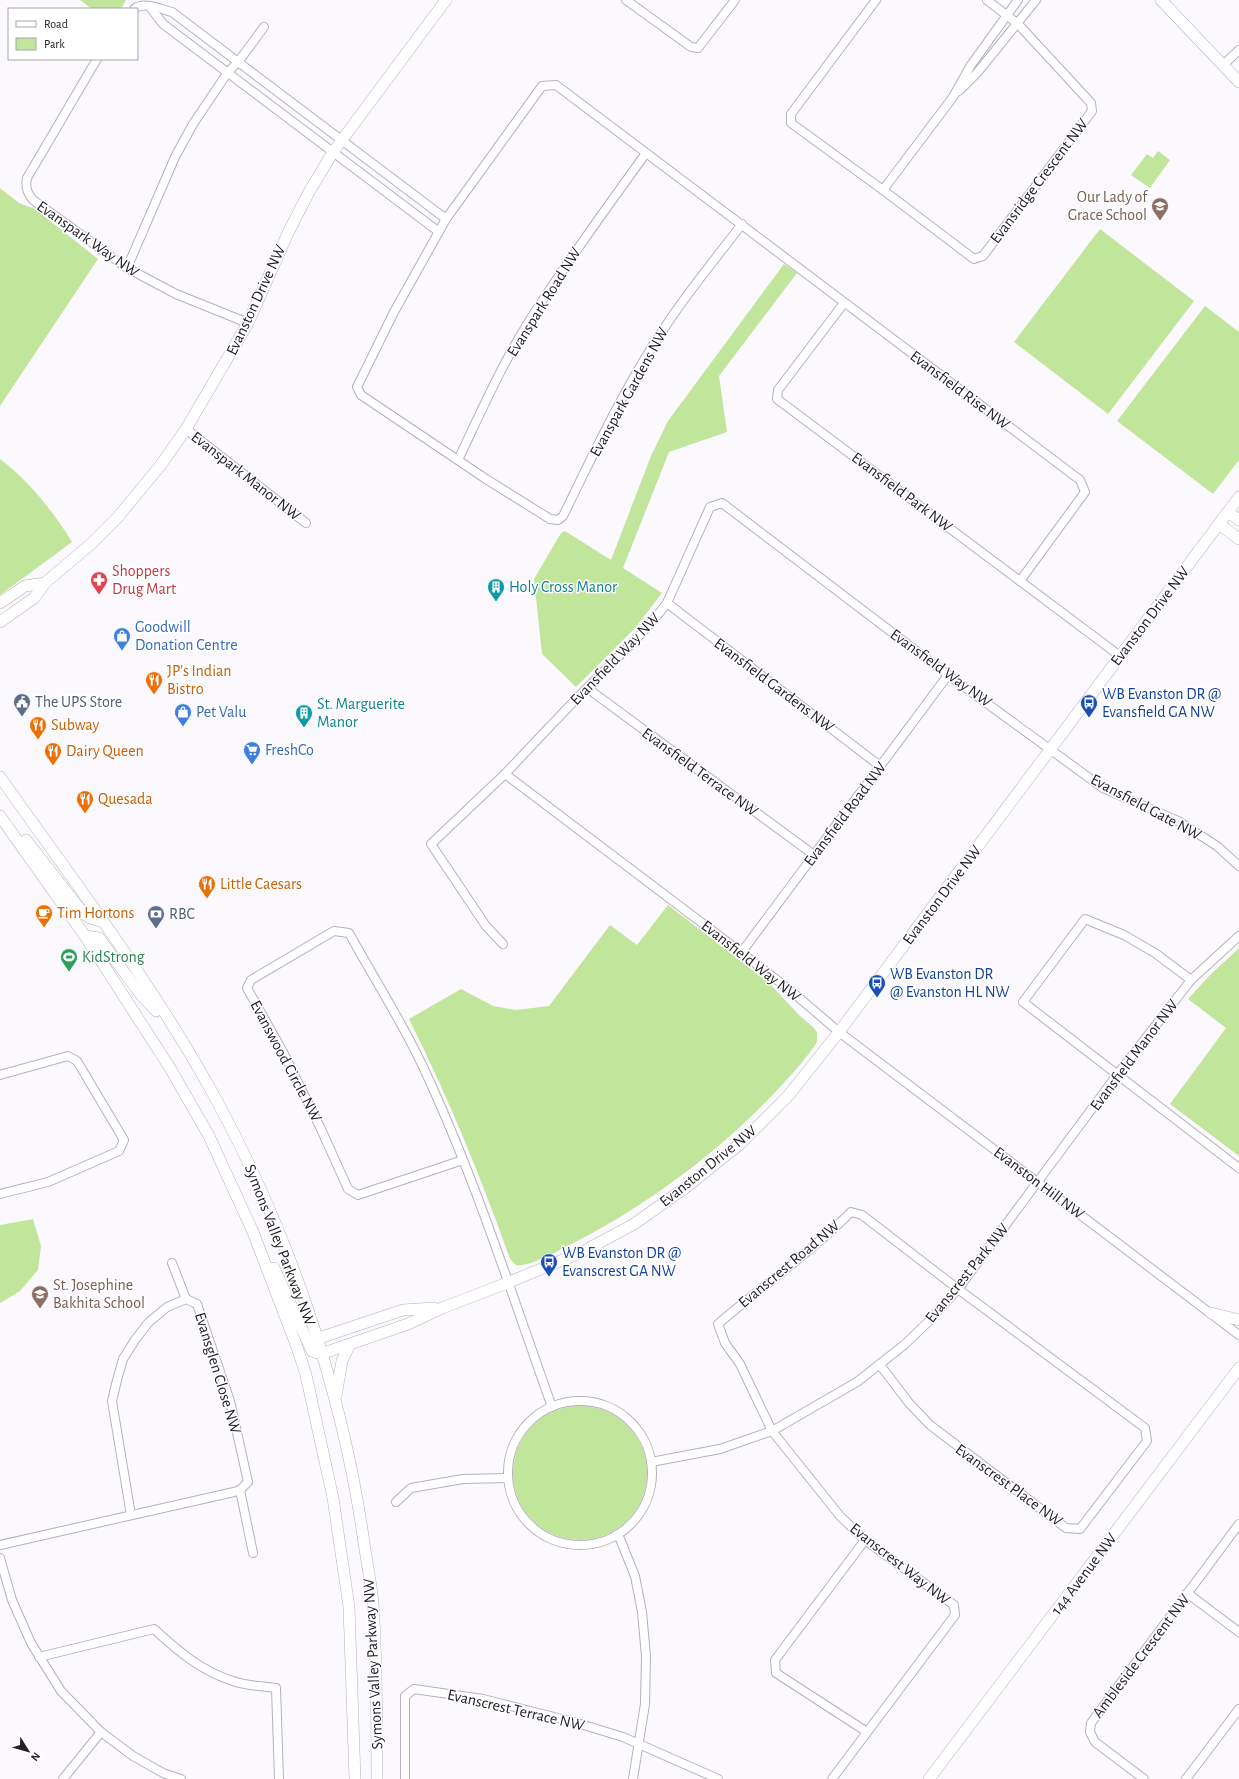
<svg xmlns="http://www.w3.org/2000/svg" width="1239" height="1779" viewBox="0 0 1239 1779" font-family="'Alegreya Sans',sans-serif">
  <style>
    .green { fill: #c2e59c }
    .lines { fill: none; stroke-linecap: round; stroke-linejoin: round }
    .street-casing { stroke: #b7b0bc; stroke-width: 10 }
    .secondary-casing { stroke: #b7b0bc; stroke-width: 12 }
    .street { stroke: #fff; stroke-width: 8 }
    .secondary { stroke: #fff; stroke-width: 11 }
    .labels { text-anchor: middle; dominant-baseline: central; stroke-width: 3; stroke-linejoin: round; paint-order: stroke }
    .street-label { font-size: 16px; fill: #242126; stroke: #fff }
    .education-label { font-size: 16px; fill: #785e54; stroke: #fff; text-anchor: end }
    .health-label { font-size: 16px; fill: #be3a42; stroke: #fff; text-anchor: start }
    .culture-label { font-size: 16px; fill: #0d838f; stroke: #fff; text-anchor: start }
    .shop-label { font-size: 16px; fill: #366cbe; stroke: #fff; text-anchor: start }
    .food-label { font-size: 16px; fill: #c56008; stroke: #fff; text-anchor: start }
    .transit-label { font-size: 16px; fill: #164399; stroke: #fff; text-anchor: start }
    .service-label { font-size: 16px; fill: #4e5e75; stroke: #fff; text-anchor: start }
    .leisure-label { font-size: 16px; fill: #27864d; stroke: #fff; text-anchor: start }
  </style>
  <rect width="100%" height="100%" fill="#fcf9fe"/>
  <g class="green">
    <path d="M 80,0 L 126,0 L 121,9 L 92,9 Z"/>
    <path d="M 1158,151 L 1170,160 L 1150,188 L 1131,175 L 1147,154 L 1153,158 Z"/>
    <path d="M 0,188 L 19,203 L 35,209 L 98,259 L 0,406 Z"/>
    <path d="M 1100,229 L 1194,301 L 1108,414 L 1014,342 Z"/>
    <path d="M 784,264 L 797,273 L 719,376 L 727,432 L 669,452 L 623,568 L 662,593 L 635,628 L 576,687 L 542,654 L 534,579 L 561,533 L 565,531 L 611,560 L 651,456 L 668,421 Z"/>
    <path d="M 1205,306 L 1239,332 L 1239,460 L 1213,494 L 1117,421 Z"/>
    <path d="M 0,459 C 29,481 53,511 72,542 L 0,595 Z"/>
    <path d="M 668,905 L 770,984 L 800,1016 L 813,1027 L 817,1032 L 817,1042 C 807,1058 793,1073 780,1087 C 719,1153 645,1207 564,1248 C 553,1253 529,1267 516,1265 L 510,1259 C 481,1177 448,1097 409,1019 L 461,989 L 493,1006 L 516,1010 L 549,1006 L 610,925 L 637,945 Z"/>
    <path d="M 1239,948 L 1239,1156 L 1170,1104 L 1226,1028 L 1188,999 L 1210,975 Z"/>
    <path d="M 33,1219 L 41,1246 L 38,1270 L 20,1291 L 0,1303 L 0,1225 Z"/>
    <circle cx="580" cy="1473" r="67"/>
  </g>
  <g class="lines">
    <g class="street-casing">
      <g id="street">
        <path d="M 626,0 L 691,47 L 698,48 L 735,0"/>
        <path d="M 876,0 L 791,114 L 791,123 L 883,190 L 953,97 L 971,65 L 1018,0"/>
        <path d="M 150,7 L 163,24 L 439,232"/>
        <path d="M 134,9 C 144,1 160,9 172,12 L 446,219"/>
        <path d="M 97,59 L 27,178 C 25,187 27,193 33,200 L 127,268 L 176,294 L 248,323"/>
        <path d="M 1223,65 L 1239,50"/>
        <path d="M 959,91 L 977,73 L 1036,0"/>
        <path d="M 883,190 L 974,259 L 983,256 L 1092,111 L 1091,103 L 1018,24 L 987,0"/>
        <path d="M 742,224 C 717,257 690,289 667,324 C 626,384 595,451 563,516 L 558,520 L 550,519 L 486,479 L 361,395 L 357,387 L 394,312 L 446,219 L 542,86 L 556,85 L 1080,480 L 1085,492 L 1020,581"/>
        <path d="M 127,268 L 175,157 L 193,124 L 228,72 L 238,62 L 264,27"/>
        <path d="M 844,303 L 778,390 L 777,399 L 1120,656"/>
        <path d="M 186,429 L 306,523"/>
        <path d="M 458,460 C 480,414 501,366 528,323 C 565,264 606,209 646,153"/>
        <path d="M 667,603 L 880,766"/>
        <path d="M 587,688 L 814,855"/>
        <path d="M 1239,866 L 1217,846 L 1178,821 L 1103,788 L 948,675 L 722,503 L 710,507 L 667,603 C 646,631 621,654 596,679 C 565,710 535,742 505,774 L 751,960 L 790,990 L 839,1032 L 1239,1335"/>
        <path d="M 503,944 L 486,926 L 431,844 L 505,774"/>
        <path d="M 741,953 L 948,675"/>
        <path d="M 1191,980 L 1155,953 L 1124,935 L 1085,919 L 1023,1002 L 1239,1168"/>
        <path d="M 0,1075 L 68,1056 L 77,1061 L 124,1140 L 119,1151 L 48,1182 L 0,1194"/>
        <path d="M 463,1160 L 358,1195 L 348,1189 L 320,1127 L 283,1052 L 247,988 L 251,980 L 334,931 L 349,933 C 376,982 407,1030 430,1082 C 478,1187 513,1298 552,1407"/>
        <path d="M 172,1263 L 186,1299"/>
        <circle cx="580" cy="1473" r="72"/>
        <path d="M 651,1462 L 720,1449 L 772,1431 L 857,1382 L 904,1345 L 927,1323 L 958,1289 L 1117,1075 L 1191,980 L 1239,936"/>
        <path d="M 240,1490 L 253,1553"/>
        <path d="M 396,1502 L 411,1488 L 463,1479 L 508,1478"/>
        <path d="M 618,1534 L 635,1576 L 642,1612 L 646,1656 L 645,1704 L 633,1779"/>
        <path d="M 865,1540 L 775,1660 L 776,1673 L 867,1732"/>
        <path d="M 0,1545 L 234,1492 L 240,1490 L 248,1482 L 230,1401 L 197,1304 L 186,1299 L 167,1307 L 148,1323 L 135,1340 L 123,1359 L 117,1380 L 112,1401 L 131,1515"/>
        <path d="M 0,1558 L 12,1600 L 31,1643 L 61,1691 L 101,1732 L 133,1756 L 163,1773 L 181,1779"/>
        <path d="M 1187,1593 L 1239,1632"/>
        <path d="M 39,1657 L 154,1629 C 178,1651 201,1671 233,1681 C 246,1686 262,1686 276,1688 L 279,1779"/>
        <path d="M 63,1779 L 101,1732"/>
        <path d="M 405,1779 L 405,1696 L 414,1689 L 483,1699 L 574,1722 L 623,1737 L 718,1779"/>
        <path d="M 832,1779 L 955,1615 L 954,1605 L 865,1540 L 840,1516 L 772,1431 L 740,1364 L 725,1343 L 718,1324 C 762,1286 810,1253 851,1212 L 862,1215 L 958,1289 L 1145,1428 L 1147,1441 L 1080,1529 L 1066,1528 L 930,1425 L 909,1403 L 880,1365"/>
        <path d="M 1144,1779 L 1095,1742 L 1090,1732 L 1091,1723 L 1239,1524"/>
        <path d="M 1186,1779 L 1239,1709"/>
      </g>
    </g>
    <g class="secondary-casing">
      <g id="secondary">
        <path d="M 1161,0 L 1239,82"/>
        <path d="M 1228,512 L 1239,520"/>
        <path d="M 1219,524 L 1239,539"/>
        <path d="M 0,603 L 25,586 L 45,583"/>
        <path d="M 0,622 L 34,598 L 45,583 L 92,543 L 117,518 L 160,466 L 186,429 L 248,323 L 288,233 L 309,192 L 333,152 L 446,0"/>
        <path d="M 0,777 C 75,883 155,987 217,1101 C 290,1236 343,1392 364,1543 C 367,1563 371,1583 373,1603 C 377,1662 377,1720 377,1779"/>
        <path d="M 0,816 L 85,936 L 170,1068 L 209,1136 L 253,1232 L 297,1347 L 306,1375 L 333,1498 L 349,1607 L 355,1779"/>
        <path d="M 26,840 L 83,913 L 90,918 L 104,922"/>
        <path d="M 85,936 L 99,938 L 141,995 L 156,1011"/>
        <path d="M 274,1268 L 312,1351 L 321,1354"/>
        <path d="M 1211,1313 L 1239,1320"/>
        <path d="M 310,1341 L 403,1310 L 434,1308"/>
        <path d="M 321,1354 L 408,1324 L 442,1308 L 507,1283 L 582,1252 L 634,1224 L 685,1188 L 740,1144 L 788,1096 L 839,1032 L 1239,497"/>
        <path d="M 336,1396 L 342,1361 L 350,1344"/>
        <path d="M 929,1779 L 1239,1368"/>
      </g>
    </g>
    <use href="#street" class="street"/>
    <use href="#secondary" class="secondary"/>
  </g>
  <defs>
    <g id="school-pin" transform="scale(0.9)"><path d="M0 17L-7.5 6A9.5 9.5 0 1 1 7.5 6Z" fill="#8d6e63" stroke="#fff"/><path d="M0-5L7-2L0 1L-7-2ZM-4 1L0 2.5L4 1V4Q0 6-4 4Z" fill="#fff"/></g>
    <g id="pharmacy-pin" transform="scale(0.9)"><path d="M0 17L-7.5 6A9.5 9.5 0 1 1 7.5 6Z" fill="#e0444e" stroke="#fff"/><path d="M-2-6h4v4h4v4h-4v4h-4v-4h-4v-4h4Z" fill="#fff"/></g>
    <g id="building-pin" transform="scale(0.9)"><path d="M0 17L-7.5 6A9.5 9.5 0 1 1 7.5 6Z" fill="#0f9aa8" stroke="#fff"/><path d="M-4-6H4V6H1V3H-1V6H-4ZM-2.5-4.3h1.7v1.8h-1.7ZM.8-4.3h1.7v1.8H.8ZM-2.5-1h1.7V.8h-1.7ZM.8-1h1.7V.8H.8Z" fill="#fff"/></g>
    <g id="shop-pin" transform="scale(0.9)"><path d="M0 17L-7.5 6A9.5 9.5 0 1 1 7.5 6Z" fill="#3f7fe0" stroke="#fff"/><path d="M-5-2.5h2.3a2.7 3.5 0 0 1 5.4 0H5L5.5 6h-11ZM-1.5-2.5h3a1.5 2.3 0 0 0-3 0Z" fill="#fff"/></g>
    <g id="restaurant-pin" transform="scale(0.9)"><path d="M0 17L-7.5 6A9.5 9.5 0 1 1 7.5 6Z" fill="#e8710a" stroke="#fff"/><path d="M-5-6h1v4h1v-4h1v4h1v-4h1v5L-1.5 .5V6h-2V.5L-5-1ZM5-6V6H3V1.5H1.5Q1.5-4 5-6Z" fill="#fff"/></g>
    <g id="civic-pin" transform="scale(0.9)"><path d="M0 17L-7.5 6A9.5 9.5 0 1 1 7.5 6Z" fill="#5c6f8a" stroke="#fff"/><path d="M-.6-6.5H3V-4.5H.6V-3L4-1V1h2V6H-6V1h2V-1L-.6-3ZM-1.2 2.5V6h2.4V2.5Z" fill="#fff"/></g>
    <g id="bus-pin" transform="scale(0.9)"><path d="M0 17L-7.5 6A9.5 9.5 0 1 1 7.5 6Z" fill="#1a4fb4" stroke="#fff"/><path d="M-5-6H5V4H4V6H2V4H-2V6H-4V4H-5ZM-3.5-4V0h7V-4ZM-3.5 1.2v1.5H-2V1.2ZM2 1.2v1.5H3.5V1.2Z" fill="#fff"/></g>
    <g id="supermarket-pin" transform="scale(0.9)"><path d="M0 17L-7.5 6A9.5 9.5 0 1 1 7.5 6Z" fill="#3f7fe0" stroke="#fff"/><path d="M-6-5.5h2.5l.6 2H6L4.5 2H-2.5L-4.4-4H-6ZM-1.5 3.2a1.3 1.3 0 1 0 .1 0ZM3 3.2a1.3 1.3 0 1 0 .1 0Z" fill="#fff"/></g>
    <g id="cafe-pin" transform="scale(0.9)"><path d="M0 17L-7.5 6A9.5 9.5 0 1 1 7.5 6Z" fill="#e8710a" stroke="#fff"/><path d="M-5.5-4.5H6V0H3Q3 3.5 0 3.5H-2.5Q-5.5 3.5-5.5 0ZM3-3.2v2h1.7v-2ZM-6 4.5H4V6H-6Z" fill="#fff"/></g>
    <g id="bank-pin" transform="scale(0.9)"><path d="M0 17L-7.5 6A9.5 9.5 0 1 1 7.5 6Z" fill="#5c6f8a" stroke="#fff"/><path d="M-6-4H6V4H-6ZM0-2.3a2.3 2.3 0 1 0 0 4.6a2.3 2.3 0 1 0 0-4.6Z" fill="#fff"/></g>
    <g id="stadium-pin" transform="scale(0.9)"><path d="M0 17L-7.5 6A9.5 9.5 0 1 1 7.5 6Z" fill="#2e9e5b" stroke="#fff"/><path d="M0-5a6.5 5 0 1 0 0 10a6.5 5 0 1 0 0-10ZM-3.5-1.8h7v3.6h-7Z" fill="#fff"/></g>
  </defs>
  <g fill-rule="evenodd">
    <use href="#school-pin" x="1160" y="206"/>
    <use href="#pharmacy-pin" x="99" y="580"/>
    <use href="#building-pin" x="496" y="587"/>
    <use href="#shop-pin" x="122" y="636"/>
    <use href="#restaurant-pin" x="154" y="680"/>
    <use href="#civic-pin" x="22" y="702"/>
    <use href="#bus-pin" x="1089" y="703"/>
    <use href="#shop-pin" x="183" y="712"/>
    <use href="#building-pin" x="304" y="713"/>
    <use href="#restaurant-pin" x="38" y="725"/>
    <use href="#supermarket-pin" x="252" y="750"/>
    <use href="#restaurant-pin" x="53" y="751"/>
    <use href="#restaurant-pin" x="85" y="799"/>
    <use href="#restaurant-pin" x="207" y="884"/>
    <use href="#cafe-pin" x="44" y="913"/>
    <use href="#bank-pin" x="156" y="914"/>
    <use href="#stadium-pin" x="69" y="957"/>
    <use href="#bus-pin" x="877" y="983"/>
    <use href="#bus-pin" x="549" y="1262"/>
    <use href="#school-pin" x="40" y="1294"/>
  </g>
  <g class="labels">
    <g class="street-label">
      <text transform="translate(1039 181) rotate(-53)">Evansridge Crescent NW</text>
      <text transform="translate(88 239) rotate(35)">Evanspark Way NW</text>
      <text transform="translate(256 300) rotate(-65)">Evanston Drive NW</text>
      <text transform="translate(544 302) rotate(-58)">Evanspark Road NW</text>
      <text transform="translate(960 390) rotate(37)">Evansfield Rise NW</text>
      <text transform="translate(629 392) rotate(-61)">Evanspark Gardens NW</text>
      <text transform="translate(246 476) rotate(38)">Evanspark Manor NW</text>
      <text transform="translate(902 492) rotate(37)">Evansfield Park NW</text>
      <text transform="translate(1150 616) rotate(-53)">Evanston Drive NW</text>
      <text transform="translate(615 659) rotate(-46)">Evansfield Way NW</text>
      <text transform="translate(941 668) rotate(36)">Evansfield Way NW</text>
      <text transform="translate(774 685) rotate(37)">Evansfield Gardens NW</text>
      <text transform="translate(700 772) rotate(36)">Evansfield Terrace NW</text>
      <text transform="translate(1146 807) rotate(28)">Evansfield Gate NW</text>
      <text transform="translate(845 814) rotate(-53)">Evansfield Road NW</text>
      <text transform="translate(942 895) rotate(-53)">Evanston Drive NW</text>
      <text transform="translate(751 961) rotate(38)">Evansfield Way NW</text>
      <text transform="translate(1134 1055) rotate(-53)">Evansfield Manor NW</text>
      <text transform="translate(286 1061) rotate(62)">Evanswood Circle NW</text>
      <text transform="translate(708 1166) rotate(-39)">Evanston Drive NW</text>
      <text transform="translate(1039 1183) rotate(37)">Evanston Hill NW</text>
      <text transform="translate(280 1245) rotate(69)">Symons Valley Parkway NW</text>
      <text transform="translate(789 1264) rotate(-40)">Evanscrest Road NW</text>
      <text transform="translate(967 1273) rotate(-51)">Evanscrest Park NW</text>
      <text transform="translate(218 1373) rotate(73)">Evansglen Close NW</text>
      <text transform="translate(1009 1485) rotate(36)">Evanscrest Place NW</text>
      <text transform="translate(900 1564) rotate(38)">Evanscrest Way NW</text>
      <text transform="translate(1084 1574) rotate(-53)">144 Avenue NW</text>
      <text transform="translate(1141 1656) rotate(-53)">Ambleside Crescent NW</text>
      <text transform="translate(373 1664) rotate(-93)">Symons Valley Parkway NW</text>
      <text transform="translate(516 1710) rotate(13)">Evanscrest Terrace NW</text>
    </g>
    <g class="education-label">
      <text x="1147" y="197">Our Lady of<tspan x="1147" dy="18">Grace School</tspan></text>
      <text x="53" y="1285" text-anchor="start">St. Josephine<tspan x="53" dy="18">Bakhita School</tspan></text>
    </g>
    <g class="health-label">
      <text x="112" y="571">Shoppers<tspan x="112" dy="18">Drug Mart</tspan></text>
    </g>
    <g class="culture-label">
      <text x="509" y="587">Holy Cross Manor</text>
      <text x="317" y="704">St. Marguerite<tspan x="317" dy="18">Manor</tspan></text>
    </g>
    <g class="shop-label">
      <text x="135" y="627">Goodwill<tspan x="135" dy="18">Donation Centre</tspan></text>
      <text x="196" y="712">Pet Valu</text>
      <text x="265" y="750">FreshCo</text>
    </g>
    <g class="food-label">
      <text x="167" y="671">JP's Indian<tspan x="167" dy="18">Bistro</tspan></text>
      <text x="51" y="725">Subway</text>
      <text x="66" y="751">Dairy Queen</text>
      <text x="98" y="799">Quesada</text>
      <text x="220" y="884">Little Caesars</text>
      <text x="57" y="913">Tim Hortons</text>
    </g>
    <g class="transit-label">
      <text x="1102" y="694">WB Evanston DR @<tspan x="1102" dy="18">Evansfield GA NW</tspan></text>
      <text x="890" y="974">WB Evanston DR<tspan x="890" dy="18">@ Evanston HL NW</tspan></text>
      <text x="562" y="1253">WB Evanston DR @<tspan x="562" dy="18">Evanscrest GA NW</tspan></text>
    </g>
    <g class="service-label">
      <text x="35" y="702">The UPS Store</text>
      <text x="169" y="914">RBC</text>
    </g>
    <g class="leisure-label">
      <text x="82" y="957">KidStrong</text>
    </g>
  </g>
  <rect x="8" y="8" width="130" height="52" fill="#ffffff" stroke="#a7a6a8"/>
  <rect x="16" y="21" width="20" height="6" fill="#ffffff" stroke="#a7a6a8"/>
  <text x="44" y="28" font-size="12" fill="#242126">Road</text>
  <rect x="16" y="38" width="20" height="12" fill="#c2e59c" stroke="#a7a6a8"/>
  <text x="44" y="48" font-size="12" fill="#242126">Park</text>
  <g transform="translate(28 1751) rotate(127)" stroke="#ffffff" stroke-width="3" paint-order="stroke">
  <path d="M0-3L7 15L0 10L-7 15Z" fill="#242126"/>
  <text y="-6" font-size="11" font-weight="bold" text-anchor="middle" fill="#242126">N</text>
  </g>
</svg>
